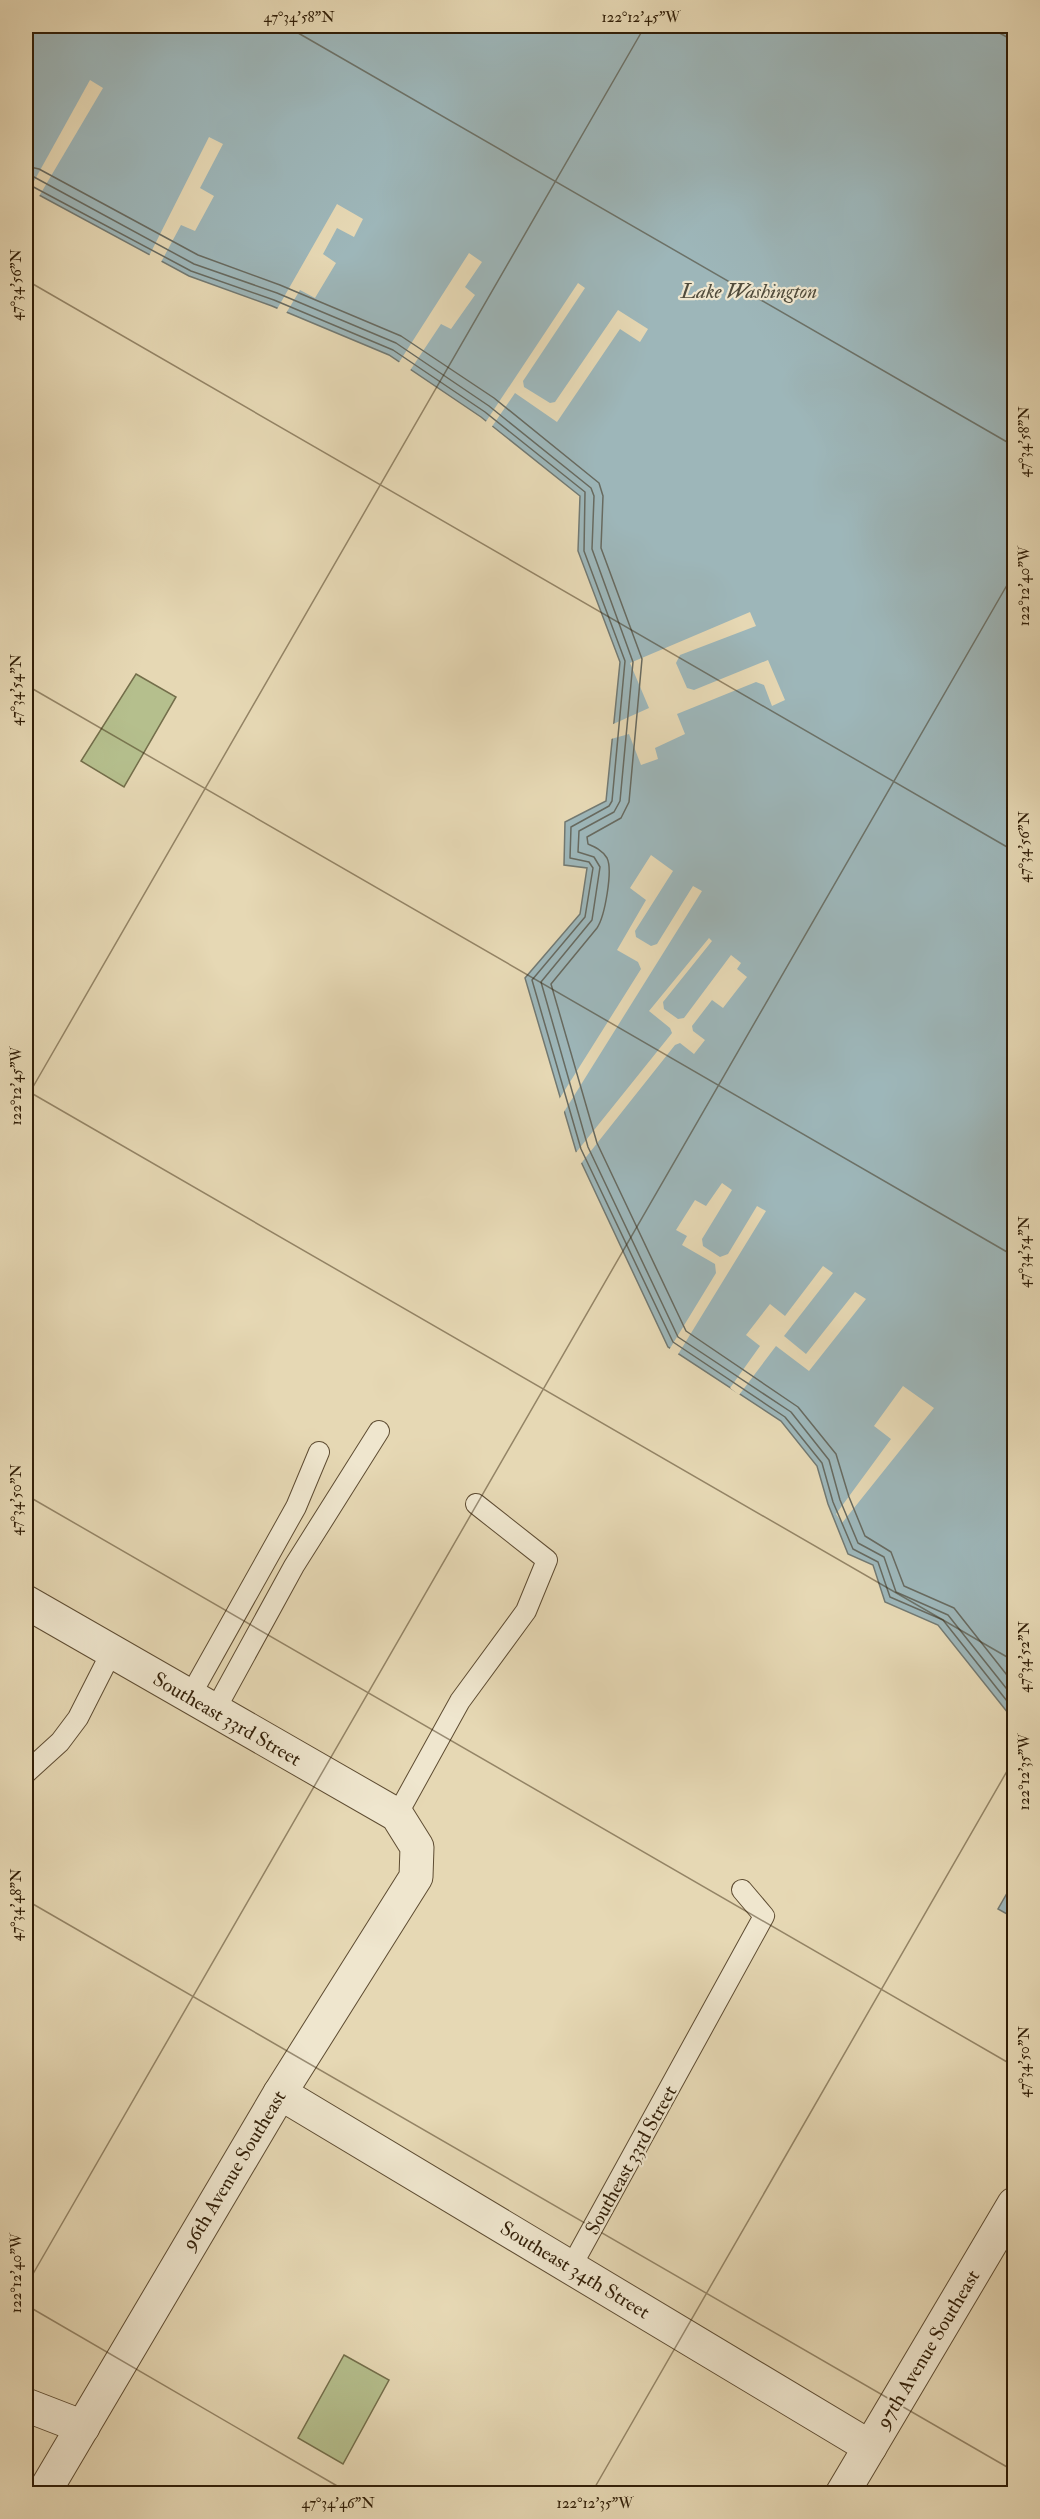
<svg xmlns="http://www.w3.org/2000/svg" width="1040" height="2519" viewBox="0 0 1040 2519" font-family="'IM FELL Double Pica',serif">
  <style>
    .green { fill: #b5bf8d; stroke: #736e4a; stroke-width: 1.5 }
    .water { fill: #9db6b9; stroke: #727972; stroke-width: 1.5 }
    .pier { fill: #e6d8b4 }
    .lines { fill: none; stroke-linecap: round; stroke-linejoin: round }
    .shore { stroke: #676a60; stroke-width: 1.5 }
    .service-casing { stroke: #5e4c32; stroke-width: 22 }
    .minor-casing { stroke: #5e4c32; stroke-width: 35 }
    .service { stroke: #efe6ce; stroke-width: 20 }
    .minor { stroke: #efe6ce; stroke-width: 33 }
    .ticks { fill: none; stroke: #311e07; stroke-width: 1.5; stroke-opacity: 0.45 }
    .labels { text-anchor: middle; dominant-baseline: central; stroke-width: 4.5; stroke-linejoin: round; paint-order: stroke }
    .street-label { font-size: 20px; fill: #311e07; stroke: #efe6ce }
    .water-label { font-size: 21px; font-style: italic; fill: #514c3c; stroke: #efe6ce }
    .neatline { fill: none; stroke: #311e07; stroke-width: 2 }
    .ticks-label { font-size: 15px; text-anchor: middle; fill: #311e07 }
  </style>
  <rect width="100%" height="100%" fill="#e6d8b4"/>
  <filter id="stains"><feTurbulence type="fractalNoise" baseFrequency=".00333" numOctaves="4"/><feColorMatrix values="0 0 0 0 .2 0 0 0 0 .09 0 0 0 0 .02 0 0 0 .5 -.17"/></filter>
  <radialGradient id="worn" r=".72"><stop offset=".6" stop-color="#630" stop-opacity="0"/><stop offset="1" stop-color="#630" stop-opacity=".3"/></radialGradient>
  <g class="green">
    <path d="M 136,674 L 176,697 L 124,787 L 81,761 Z"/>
    <path d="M 344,2355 L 389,2380 L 343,2464 L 298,2438 Z"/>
  </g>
  <g class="water">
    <path d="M 26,26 L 1014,26 L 1014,1704 L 1008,1713 L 938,1625 L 885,1602 L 873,1565 L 848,1554 L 828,1504 L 817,1466 L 781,1421 L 668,1347 L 576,1151 L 525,978 L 580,914 L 587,868 L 564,865 L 565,822 L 606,801 L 620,662 L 578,551 L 580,496 L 481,417 L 389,355 L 272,306 L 189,276 L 26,188 Z"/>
    <path d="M 1014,1881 L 1014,1918 L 998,1909 Z"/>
  </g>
  <g class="pier">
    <path d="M 90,80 L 103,88 L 38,198 L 28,192 Z"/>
    <path d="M 209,137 L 223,144 L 200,188 L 214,196 L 195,231 L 181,225 L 160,264 L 148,258 Z"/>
    <path d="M 337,204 L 363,219 L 354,237 L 337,228 L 323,254 L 336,263 L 315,298 L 300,290 L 285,315 L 276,311 Z"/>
    <path d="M 469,253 L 482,262 L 465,287 L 475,295 L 451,329 L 441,324 L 409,372 L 398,364 Z"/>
    <path d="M 578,283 L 585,288 L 523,381 L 524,387 L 550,403 L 555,402 L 618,310 L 648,329 L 640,342 L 620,329 L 557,422 L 515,393 L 491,428 L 485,423 Z"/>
    <path d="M 750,612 L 756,626 L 680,655 L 676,663 L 687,688 L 694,690 L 768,660 L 785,700 L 772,706 L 764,685 L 756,682 L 677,714 L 685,734 L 655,748 L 658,759 L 641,765 L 629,734 L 611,739 L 611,725 L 649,708 L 630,663 Z"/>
    <path d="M 651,855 L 673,871 L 635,931 L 636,937 L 651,946 L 657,944 L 693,886 L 702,891 L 562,1115 L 558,1101 L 641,969 L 638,962 L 617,950 L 646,900 L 630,888 Z"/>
    <path d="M 709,938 L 712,941 L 663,1002 L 664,1009 L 678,1019 L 684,1018 L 731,955 L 741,963 L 737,969 L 747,977 L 723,1008 L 712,1000 L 692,1026 L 693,1031 L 705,1040 L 694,1054 L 680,1043 L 675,1045 L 579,1166 L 574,1155 L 672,1033 L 670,1028 L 649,1011 Z"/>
    <path d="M 722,1183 L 732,1190 L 702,1239 L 703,1246 L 720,1257 L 728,1254 L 757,1206 L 766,1211 L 677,1356 L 669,1350 L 716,1273 L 715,1264 L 682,1245 L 687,1236 L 676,1230 L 695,1200 L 706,1206 Z"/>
    <path d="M 823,1266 L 833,1273 L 784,1336 L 806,1354 L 855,1292 L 866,1299 L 809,1371 L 776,1346 L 739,1395 L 730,1388 L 760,1346 L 746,1335 L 770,1304 L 785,1316 Z"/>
    <path d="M 903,1386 L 934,1408 L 842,1523 L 836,1514 L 891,1439 L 874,1426 Z"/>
  </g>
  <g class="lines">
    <g class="shore">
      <path d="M 26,166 L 39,169 L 198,255 L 280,285 L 401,336 L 494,398 L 599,483 L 603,496 L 601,548 L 642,659 L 629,802 L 621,818 L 587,837 L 588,844 C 595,847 602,850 607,858 C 613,870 605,916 597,928 L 551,984 L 597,1143 L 686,1331 L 798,1407 L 836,1454 L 849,1497 L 865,1536 L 891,1552 L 904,1586 L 954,1608 L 1014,1684"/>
      <path d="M 26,175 L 34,177 L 194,264 L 277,293 L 396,343 L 489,406 L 591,488 L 594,496 L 592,549 L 633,662 L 620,801 L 614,812 L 579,831 L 578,852 L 594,857 L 600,867 L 592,920 L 541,982 L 588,1147 L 678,1337 L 791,1412 L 829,1460 L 840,1500 L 858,1543 L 884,1557 L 896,1592 L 948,1615 L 1010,1693 L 1014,1694"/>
      <path d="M 26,183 L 191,271 L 274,300 L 393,350 L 485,412 L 585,492 L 584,551 L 625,661 L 612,801 L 609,806 L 571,827 L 570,858 L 589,862 L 593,868 L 585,917 L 532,980 L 581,1149 L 673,1342 L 785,1417 L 822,1463 L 833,1502 L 853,1549 L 878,1562 L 890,1597 L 943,1620 L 1007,1701 L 1014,1701"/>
    </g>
    <g class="service-casing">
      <g id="service">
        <path d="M 189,1698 L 296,1507 L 319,1452"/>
        <path d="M 214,1712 L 294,1566 L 379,1431"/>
        <path d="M 26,1773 L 60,1742 L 78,1718 L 111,1653"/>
        <path d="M 397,1815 L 460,1701 L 526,1611 L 547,1560 L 476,1504"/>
        <path d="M 571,2267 L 764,1916 L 742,1890"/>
      </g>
    </g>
    <g class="minor-casing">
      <g id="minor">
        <path d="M 26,1602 L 397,1815 L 417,1847 L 416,1877 L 280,2093 L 43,2494"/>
        <path d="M 280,2093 L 870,2447"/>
        <path d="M 26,2405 L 83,2427"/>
        <path d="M 842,2494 L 1014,2204"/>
      </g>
    </g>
    <use href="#service" class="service"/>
    <use href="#minor" class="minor"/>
  </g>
  <path class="ticks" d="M 286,26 L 1014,446M 987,26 L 1014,41M 26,280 L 1014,851M 26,685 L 1014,1256M 26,1090 L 1014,1661M 26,1099 L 645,26M 26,1495 L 1014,2066M 26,1900 L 1014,2471M 26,2286 L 1014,573M 26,2305 L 351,2494M 591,2494 L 1014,1759"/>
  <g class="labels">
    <g class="street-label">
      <text transform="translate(227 1719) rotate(30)">Southeast 33rd Street</text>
      <text transform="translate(631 2160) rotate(-61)">Southeast 33rd Street</text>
      <text transform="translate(234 2170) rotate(-59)">96th Avenue Southeast</text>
      <text transform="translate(575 2270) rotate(31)">Southeast 34th Street</text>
      <text transform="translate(928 2349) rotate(-59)">97th Avenue Southeast</text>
    </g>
    <g class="water-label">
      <text x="749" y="291">Lake Washington</text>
    </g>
  </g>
  <rect width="1040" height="2519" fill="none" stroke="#e6d8b4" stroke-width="66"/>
  <rect x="33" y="33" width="974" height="2453" class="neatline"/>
  <g class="ticks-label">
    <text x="299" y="22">47°34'58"N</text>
    <text x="641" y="22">122°12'45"W</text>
    <text transform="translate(16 285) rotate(-90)" y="5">47°34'56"N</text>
    <text transform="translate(1024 442) rotate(-90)" y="5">47°34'58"N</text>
    <text transform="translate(1024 586) rotate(-90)" y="5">122°12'40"W</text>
    <text transform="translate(16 690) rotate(-90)" y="5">47°34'54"N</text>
    <text transform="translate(1024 847) rotate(-90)" y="5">47°34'56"N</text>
    <text transform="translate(16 1086) rotate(-90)" y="5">122°12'45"W</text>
    <text transform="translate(1024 1252) rotate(-90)" y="5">47°34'54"N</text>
    <text transform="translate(16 1500) rotate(-90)" y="5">47°34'50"N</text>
    <text transform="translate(1024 1657) rotate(-90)" y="5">47°34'52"N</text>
    <text transform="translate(1024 1772) rotate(-90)" y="5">122°12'35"W</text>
    <text transform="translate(16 1905) rotate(-90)" y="5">47°34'48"N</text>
    <text transform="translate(1024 2062) rotate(-90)" y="5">47°34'50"N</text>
    <text transform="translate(16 2273) rotate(-90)" y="5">122°12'40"W</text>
    <text x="338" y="2508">47°34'46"N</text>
    <text x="595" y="2508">122°12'35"W</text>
  </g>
  <rect width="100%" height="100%" filter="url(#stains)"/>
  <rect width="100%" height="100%" fill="url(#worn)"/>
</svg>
